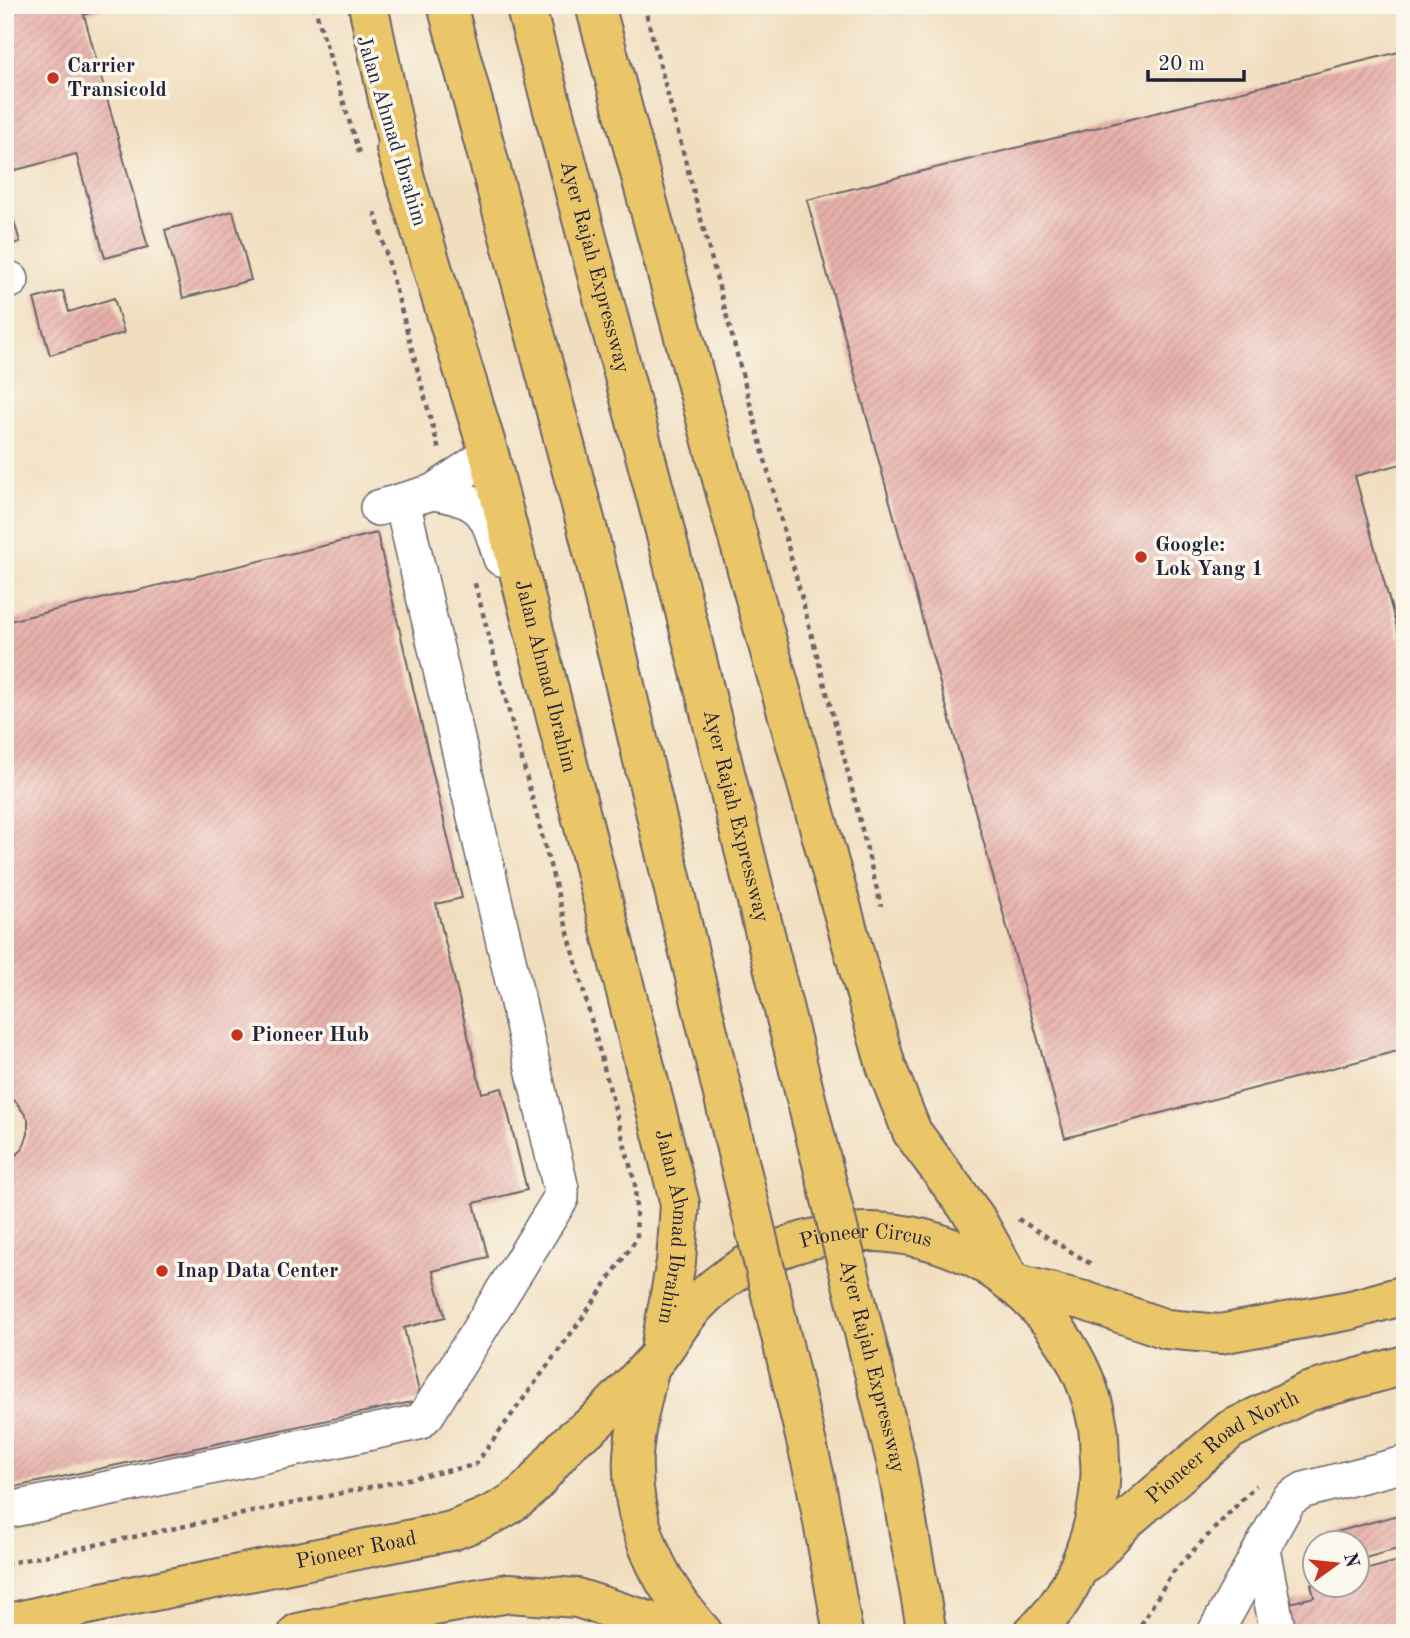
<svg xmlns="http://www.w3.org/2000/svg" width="1410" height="1638" viewBox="0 0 1410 1638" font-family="'Old Standard TT',serif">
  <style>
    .building { fill: url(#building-hatch) }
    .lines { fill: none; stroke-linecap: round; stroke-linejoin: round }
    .minor-casing { stroke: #6a6469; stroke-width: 38 }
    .major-casing { stroke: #6a6469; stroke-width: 42 }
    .highway-casing { stroke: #6a6469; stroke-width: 42 }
    .path { stroke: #6a6469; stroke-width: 4.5; stroke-dasharray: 5 5; stroke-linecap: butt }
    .minor { stroke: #fff; stroke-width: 35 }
    .major { stroke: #ebc669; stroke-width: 38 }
    .highway { stroke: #ebc669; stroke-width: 38 }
    .highway-bridge-casing { stroke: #6a6469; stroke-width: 42; stroke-linecap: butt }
    .highway-bridge { stroke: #ebc669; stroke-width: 38 }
    .poi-dot { fill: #c8321e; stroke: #fbf7ec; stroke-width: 2.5 }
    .labels { text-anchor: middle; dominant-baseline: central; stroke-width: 7; stroke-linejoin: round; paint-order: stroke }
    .poi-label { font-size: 21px; font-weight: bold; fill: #22223b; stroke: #fbf7ec; text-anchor: start }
    .street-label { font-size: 21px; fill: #22223b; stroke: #fbf7ec }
  </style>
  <defs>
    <pattern id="building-hatch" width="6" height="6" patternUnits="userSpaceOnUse" patternTransform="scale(1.75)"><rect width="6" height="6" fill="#e7b0aa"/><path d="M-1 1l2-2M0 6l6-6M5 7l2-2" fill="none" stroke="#c69793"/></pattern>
  </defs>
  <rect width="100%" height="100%" fill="#fbf7ec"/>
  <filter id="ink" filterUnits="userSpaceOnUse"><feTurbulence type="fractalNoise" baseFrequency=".0143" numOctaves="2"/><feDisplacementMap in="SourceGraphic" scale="14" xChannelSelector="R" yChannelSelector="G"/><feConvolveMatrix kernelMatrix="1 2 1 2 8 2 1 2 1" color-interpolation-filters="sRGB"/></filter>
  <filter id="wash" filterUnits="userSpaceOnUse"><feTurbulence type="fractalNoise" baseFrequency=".00686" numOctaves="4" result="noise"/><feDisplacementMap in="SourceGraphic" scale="28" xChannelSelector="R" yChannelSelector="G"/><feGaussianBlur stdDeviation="1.57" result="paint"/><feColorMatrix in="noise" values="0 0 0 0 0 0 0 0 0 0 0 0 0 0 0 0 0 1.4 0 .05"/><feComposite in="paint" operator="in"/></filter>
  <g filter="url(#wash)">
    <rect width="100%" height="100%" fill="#f1debf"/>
    <g id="blocks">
      <g class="building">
        <path d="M 5,5 L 114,5 L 84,15 L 148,247 L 105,258 L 76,154 L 5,173 Z"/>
        <path d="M 1399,52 L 1405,74 L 1405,463 L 1355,476 L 1400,639 L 1405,637 L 1405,1049 L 1065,1138 L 807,200 Z"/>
        <path d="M 5,190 L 20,242 L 5,246 Z"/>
        <path d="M 233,211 L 251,280 L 183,298 L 165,230 Z"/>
        <path d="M 63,291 L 69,312 L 114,298 L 124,333 L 50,355 L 34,299 Z"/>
        <path d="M 377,533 L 462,898 L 436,904 L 482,1093 L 502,1088 L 527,1190 L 474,1203 L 488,1257 L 433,1271 L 445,1317 L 404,1328 L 421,1400 L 5,1489 L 5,1164 L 22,1150 L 28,1134 L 28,1119 L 16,1102 L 5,1095 L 5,982 L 8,981 L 5,972 L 5,622 Z"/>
        <path d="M 1405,1513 L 1405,1547 L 1358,1560 L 1358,1544 L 1332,1544 L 1329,1534 Z"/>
        <path d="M 1405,1559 L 1405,1633 L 1288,1633 L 1281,1605 L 1314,1597 L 1311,1584 L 1358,1586 L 1358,1572 Z"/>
      </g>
    </g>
  </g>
  <g filter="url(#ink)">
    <use href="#blocks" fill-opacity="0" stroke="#6a6469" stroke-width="2"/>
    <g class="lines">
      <g class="minor-casing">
        <g id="minor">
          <path d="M 5,282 L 11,280"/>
          <path d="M 433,492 C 483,500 487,511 501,558"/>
          <path d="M 378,508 L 433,492 L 489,454"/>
          <path d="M 5,1511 L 419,1422 L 427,1414 L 561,1198 L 561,1189 L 402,501"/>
          <path d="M 1262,1549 L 1278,1633"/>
          <path d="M 1215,1633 L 1289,1499 L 1304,1490 L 1405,1464"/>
        </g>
      </g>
      <g class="major-casing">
        <g id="major">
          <path d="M 595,5 L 732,516 L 886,1066 L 912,1132 L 975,1217 L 1009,1278"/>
          <path id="s1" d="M 396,149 L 489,454 L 680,1204 L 676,1262 L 661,1344"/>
          <path d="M 1013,1283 L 1085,1301 L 1166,1329 L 1220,1334 L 1351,1310 L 1405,1295"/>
          <path d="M 650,1366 C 643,1395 635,1426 633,1456 C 630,1524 659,1584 703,1633"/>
          <path id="s2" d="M 1087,1563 L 1124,1522 L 1230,1430 L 1307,1392 L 1405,1365"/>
          <path id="s3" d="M 5,1624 L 101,1602 L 451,1531 C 480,1520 509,1510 531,1487 C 545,1473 556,1455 570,1442 C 577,1435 585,1431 592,1425 C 614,1405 636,1381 656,1359 C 668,1345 676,1328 688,1314 C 728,1266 787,1239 848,1233 C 897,1228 947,1241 988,1266 C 1043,1301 1085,1358 1097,1422 C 1100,1435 1099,1448 1100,1460 C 1104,1516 1076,1596 1033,1633"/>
          <path d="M 298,1633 L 371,1617 L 509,1593 L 577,1598 L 687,1633"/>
        </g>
      </g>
      <g class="highway-casing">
        <g id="highway">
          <path d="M 368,5 L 405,179"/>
          <path d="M 447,5 L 588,531"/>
          <path id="s4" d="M 525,5 L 662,519"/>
        </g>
      </g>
      <g class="path">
        <path d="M 314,5 L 359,153"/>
        <path d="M 644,5 L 844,757 L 881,906"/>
        <path d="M 375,212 L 439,450"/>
        <path d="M 1018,1219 L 1091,1264"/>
        <path d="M 5,1564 L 475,1465 L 583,1317 L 637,1238 L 635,1184 L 474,580"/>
        <path d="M 1136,1633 L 1172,1573 L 1256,1485"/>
      </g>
      <use href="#minor" class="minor"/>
      <use href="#major" class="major"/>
      <use href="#highway" class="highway"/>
      <g class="highway-bridge-casing">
        <g id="highway-bridge">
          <path id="s5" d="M 662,519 L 896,1461 L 927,1633"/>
          <path d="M 588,531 L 815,1478 L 843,1633"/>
        </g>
      </g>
      <use href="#highway-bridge" class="highway-bridge"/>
    </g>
  </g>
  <g class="poi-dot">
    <circle cx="53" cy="78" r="7"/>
    <circle cx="1141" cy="557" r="7"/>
    <circle cx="237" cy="1035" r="7"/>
    <circle cx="162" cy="1271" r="7"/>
  </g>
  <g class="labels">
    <g class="poi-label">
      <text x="67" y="66">Carrier<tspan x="67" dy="24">Transicold</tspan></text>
      <text x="1155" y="545">Google:<tspan x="1155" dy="24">Lok Yang 1</tspan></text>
      <text x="251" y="1035">Pioneer Hub</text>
      <text x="176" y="1271">Inap Data Center</text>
    </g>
    <g class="street-label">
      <text transform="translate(391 131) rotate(73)">Jalan Ahmad Ibrahim</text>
      <text stroke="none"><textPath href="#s4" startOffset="271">Ayer Rajah Expressway</textPath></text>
      <text stroke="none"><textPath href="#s1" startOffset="548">Jalan Ahmad Ibrahim</textPath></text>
      <text stroke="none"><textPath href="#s5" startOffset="306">Ayer Rajah Expressway</textPath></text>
      <text stroke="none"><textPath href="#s1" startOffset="1115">Jalan Ahmad Ibrahim</textPath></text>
      <text stroke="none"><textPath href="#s3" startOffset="984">Pioneer Circus</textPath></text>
      <text stroke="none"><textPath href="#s5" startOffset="873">Ayer Rajah Expressway</textPath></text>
      <text stroke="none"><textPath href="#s2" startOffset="180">Pioneer Road North</textPath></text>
      <text stroke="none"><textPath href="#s3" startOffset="359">Pioneer Road</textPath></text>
    </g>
  </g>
  <rect width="1410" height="1638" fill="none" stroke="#fbf7ec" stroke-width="28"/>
  <g transform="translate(1336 1564) rotate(75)"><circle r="33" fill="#fbf7ec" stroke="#a4a2a5" stroke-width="2"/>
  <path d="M0-5L12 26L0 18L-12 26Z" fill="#c8321e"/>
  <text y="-10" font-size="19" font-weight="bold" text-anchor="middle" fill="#22223b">N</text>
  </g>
  <path d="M1148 70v10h96v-10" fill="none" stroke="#22223b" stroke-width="3.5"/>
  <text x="1158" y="70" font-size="21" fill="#22223b" stroke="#fbf7ec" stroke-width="5" paint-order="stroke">20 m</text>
</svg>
